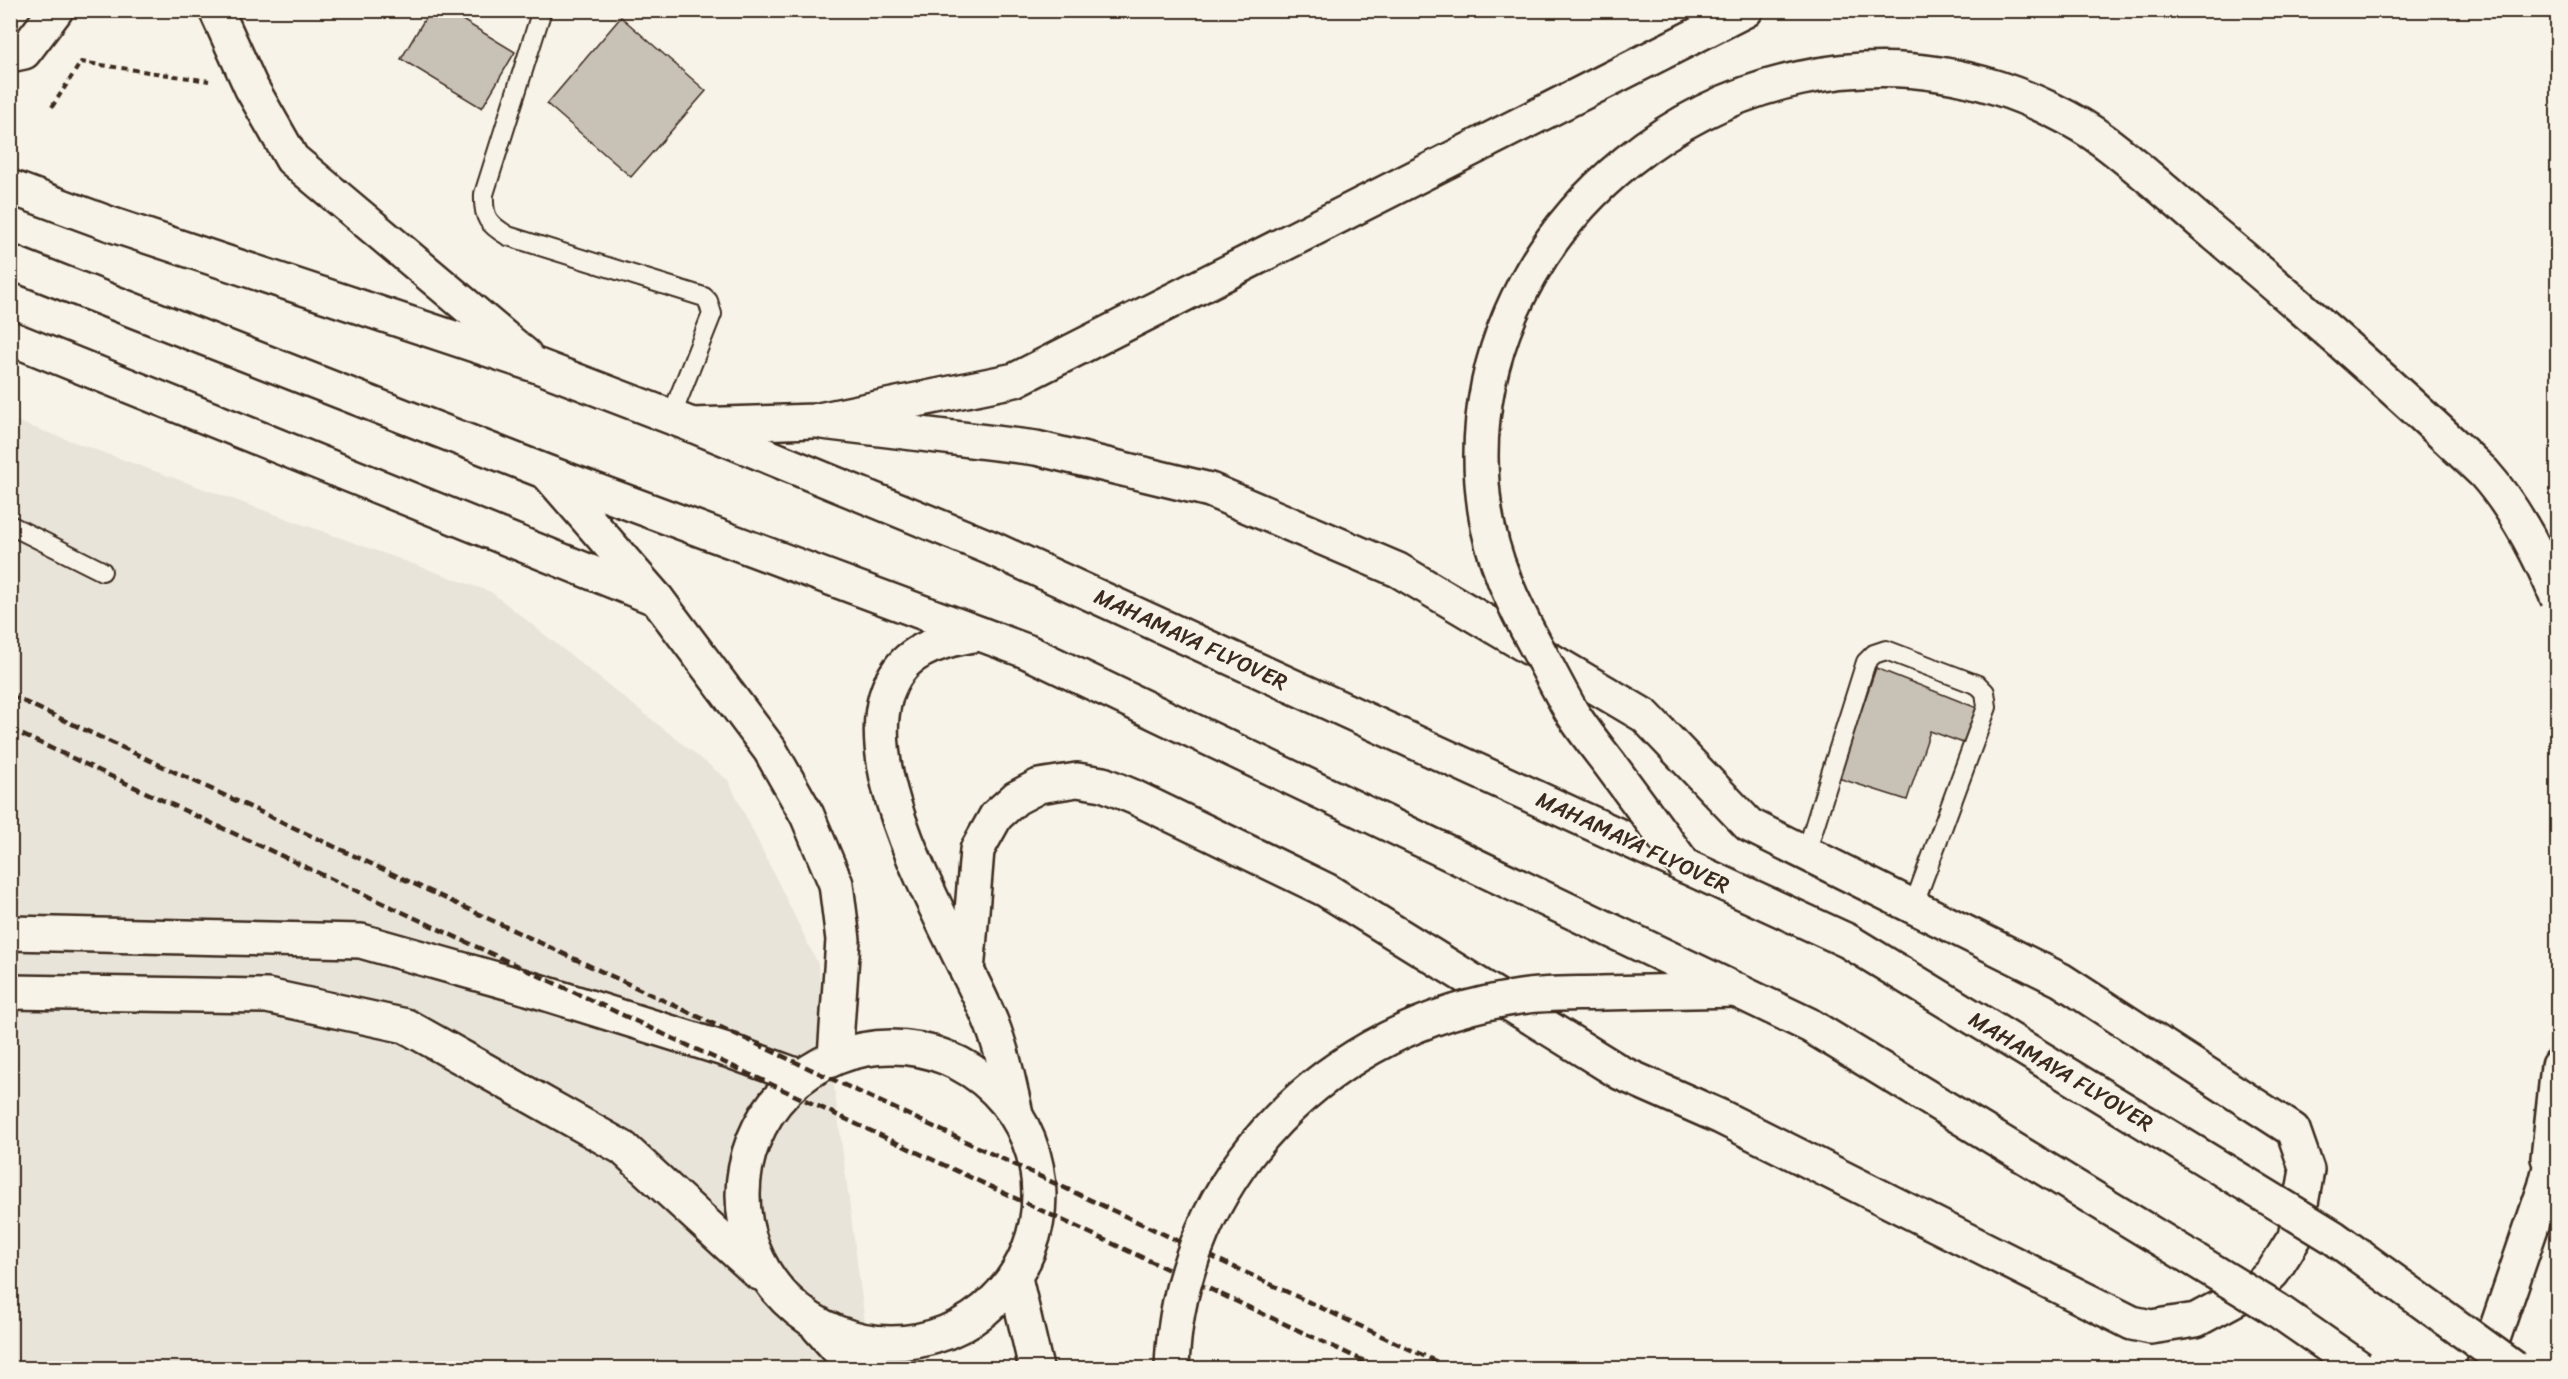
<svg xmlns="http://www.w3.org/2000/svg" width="2568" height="1379" viewBox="0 0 2568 1379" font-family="Sriracha,sans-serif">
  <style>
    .built { fill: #e9e4d9 }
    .building { fill: #c8c1b6; stroke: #3b2a1e; stroke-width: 1.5 }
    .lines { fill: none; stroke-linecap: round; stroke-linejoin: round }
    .service-casing { stroke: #3b2a1e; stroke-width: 22 }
    .tertiary-casing { stroke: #3b2a1e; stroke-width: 38 }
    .secondary-casing { stroke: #3b2a1e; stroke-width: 38 }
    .trunk-casing { stroke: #3b2a1e; stroke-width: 38 }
    .path { stroke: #3b2a1e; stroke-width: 4; stroke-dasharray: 6 4.5; stroke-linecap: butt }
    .service { stroke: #f7f3e8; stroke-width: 18 }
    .tertiary { stroke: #f7f3e8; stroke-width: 33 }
    .secondary { stroke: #f7f3e8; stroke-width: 33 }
    .trunk { stroke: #f7f3e8; stroke-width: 33 }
    .rail { stroke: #3b2a1e; stroke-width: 4.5; stroke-dasharray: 9 4.5; stroke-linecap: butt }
    .secondary-bridge-casing { stroke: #3b2a1e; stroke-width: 38; stroke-linecap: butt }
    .trunk-bridge-casing { stroke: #3b2a1e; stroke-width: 38; stroke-linecap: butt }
    .secondary-bridge { stroke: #f7f3e8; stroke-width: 33 }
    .trunk-bridge { stroke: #f7f3e8; stroke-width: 33 }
    .labels { text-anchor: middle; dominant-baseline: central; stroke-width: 4.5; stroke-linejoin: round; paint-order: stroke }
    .street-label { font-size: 22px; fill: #3b2a1e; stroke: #f7f3e8 }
  </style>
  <rect width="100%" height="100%" fill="#f7f3e8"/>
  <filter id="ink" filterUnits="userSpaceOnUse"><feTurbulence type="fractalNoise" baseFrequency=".0167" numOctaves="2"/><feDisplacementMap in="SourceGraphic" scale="12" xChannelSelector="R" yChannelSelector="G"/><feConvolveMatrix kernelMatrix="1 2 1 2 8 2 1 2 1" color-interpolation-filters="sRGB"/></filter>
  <g filter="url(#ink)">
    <path class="built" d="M 10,419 L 491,592 L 728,780 L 818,964 L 871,1368 L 11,1368 Z"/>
    <g class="building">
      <path d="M 430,10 L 446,10 L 515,52 L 482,108 L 401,59 Z"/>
      <path d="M 621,17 L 706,91 L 631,177 L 547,104 Z"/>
      <path d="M 1876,668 L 1977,708 L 1966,744 L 1930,731 L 1907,800 L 1838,778 Z"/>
    </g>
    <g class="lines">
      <g class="service-casing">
        <g id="service">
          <path d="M 542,10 L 484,194 C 483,218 488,224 508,236 L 704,297 L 708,301 L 712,314 L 671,417"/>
          <path d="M 10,525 L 102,571"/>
          <path d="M 1806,853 L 1866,662 L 1874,654 L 1886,650 L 1978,685 L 1985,692 L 1987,707 L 1913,907"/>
        </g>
      </g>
      <g class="tertiary-casing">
        <g id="tertiary">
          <path d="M 10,933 L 361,941 L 528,988 L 727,1050 L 801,1077"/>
          <path d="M 10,992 L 267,996 L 406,1026 L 623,1148 L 759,1273"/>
          <circle cx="891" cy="1195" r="148"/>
          <path d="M 1015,1278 L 1036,1368"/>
          <path d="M 818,1327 L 855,1368"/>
        </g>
      </g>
      <g class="secondary-casing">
        <g id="secondary">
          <path d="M 216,10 L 251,87 L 292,159 L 525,355"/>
          <path d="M 10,55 L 24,52 L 56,10"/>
          <path d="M 10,187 L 113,225 L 538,366 L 692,425 L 991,548 L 1685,866"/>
          <path d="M 10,262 L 546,472 L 1026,651"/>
          <path d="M 10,338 L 657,599"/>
          <path d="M 822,422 L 1036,448 L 1210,490 L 1398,570 L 1645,716 L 1749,825 L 2061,980 L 2293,1130 L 2307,1170 L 2295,1237 L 2273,1272 L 2259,1286 L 2196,1320 L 2151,1327 L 2132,1323 L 1721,1117 L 1621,1073 L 1326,890 L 1134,797 L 1103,784 L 1077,780 L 1039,786 L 1016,798 L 996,816 L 977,850 L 967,972"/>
          <path d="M 549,475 L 657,599 L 770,750 L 807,815 L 836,884 L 843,940 L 835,1057"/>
          <path d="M 980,634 C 953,638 916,646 899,670 C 836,754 958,940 991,1022 C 1003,1052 1009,1083 1016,1114"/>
        </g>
      </g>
      <g class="trunk-casing">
        <g id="trunk">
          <path d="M 692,425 L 814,421 L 1015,380 L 1746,10"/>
          <path d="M 2548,1158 L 2558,1066"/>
          <path d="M 2483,1368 L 2545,1187 L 2558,1136"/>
        </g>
      </g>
      <path class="path" d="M 52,107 L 81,62 L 209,81"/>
      <use href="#service" class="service"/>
      <use href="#tertiary" class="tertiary"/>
      <use href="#secondary" class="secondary"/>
      <use href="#trunk" class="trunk"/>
      <g class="rail">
        <path d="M 10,695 L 1450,1368"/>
        <path d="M 10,729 L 1379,1368"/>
      </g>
      <g class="secondary-bridge-casing">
        <g id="secondary-bridge">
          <path d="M 1026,651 L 1809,1025 L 2277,1310 L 2360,1368"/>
          <path d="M 1685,866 L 1848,941 L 2333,1237 L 2514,1368"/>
        </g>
      </g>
      <g class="trunk-bridge-casing">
        <g id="trunk-bridge">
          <path d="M 1685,866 C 1660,832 1634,797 1609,763 C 1596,746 1582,729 1571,711 C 1559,690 1548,668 1536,646 C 1513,604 1492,559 1485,510 C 1444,230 1733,2 1998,88 C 2032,99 2075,119 2104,141 C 2143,170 2179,204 2216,235 C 2308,312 2398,391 2484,473 C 2516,509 2539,554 2558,599"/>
          <path d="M 1172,1368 C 1178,1173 1332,1024 1520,997 C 1547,993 1575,994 1602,993 C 1647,992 1693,991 1738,990"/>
        </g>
      </g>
      <use href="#secondary-bridge" class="secondary-bridge"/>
      <use href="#trunk-bridge" class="trunk-bridge"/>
    </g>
  </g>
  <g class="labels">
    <g class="street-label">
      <text transform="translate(1191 639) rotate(25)">MAHAMAYA FLYOVER</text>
      <text transform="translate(1633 842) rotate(25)">MAHAMAYA FLYOVER</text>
      <text transform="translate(2061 1071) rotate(31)">MAHAMAYA FLYOVER</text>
    </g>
  </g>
  <rect width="2568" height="1379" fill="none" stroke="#f7f3e8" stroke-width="36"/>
  <rect x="18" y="18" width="2532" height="1343" fill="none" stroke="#3b2a1e" stroke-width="2" filter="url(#ink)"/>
</svg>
